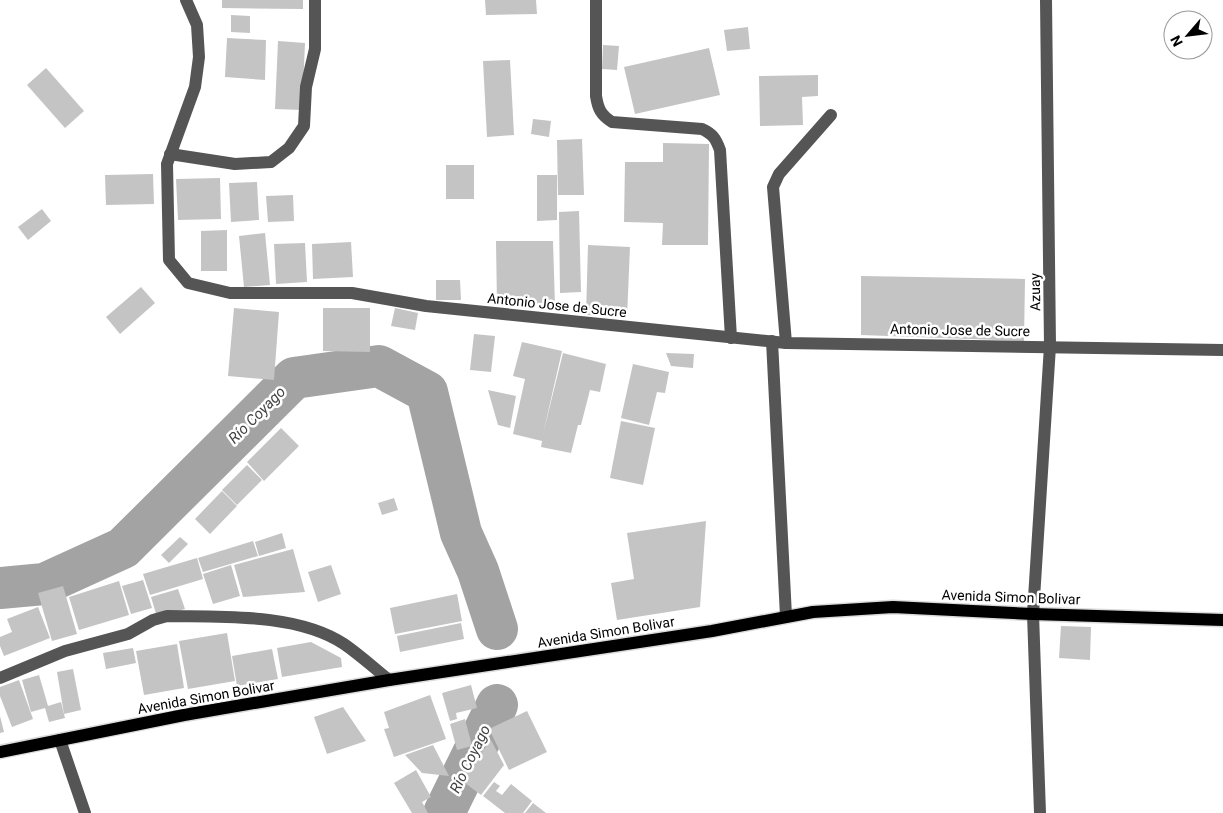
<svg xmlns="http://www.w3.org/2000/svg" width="1223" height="813" viewBox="0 0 1223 813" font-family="Roboto,sans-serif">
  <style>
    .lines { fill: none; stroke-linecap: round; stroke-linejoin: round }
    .river { stroke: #a3a3a3; stroke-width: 42 }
    .building { fill: #c4c4c4 }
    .major-casing { stroke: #dbdbdb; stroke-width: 15 }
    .minor { stroke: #555; stroke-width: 12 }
    .major { stroke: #000; stroke-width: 12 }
    .labels { text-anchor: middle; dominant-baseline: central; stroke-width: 5; stroke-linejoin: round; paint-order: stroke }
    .street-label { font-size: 14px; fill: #000; stroke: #fff }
    .water-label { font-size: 15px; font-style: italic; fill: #444; stroke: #fff }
  </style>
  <rect width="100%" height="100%" fill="#fff"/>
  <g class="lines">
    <g class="river">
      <path d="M 0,588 L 44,584 L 123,548 L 294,378 L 379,366 L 427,392 L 461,533 L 478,571 L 497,629"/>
      <path d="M 444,813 L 497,705"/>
    </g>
  </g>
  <g class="building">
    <path d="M 222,0 L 303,0 L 303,9 L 222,8 Z"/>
    <path d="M 485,0 L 536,0 L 537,14 L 486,15 Z"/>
    <path d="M 231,15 L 250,16 L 250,33 L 231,32 Z"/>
    <path d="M 748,27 L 750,49 L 727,51 L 724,30 Z"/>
    <path d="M 227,38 L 266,40 L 265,80 L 225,77 Z"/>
    <path d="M 278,41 L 305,43 L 302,110 L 275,109 Z"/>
    <path d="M 603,45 L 619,46 L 617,70 L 602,69 Z"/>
    <path d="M 709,48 L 720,95 L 635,114 L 624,67 Z"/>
    <path d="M 510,60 L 514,135 L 487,137 L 483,61 Z"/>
    <path d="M 46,68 L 84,111 L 65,128 L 27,85 Z"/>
    <path d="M 818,75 L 818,96 L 802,97 L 803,125 L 760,126 L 759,76 Z"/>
    <path d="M 533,119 L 551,121 L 549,137 L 531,134 Z"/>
    <path d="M 582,139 L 584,195 L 558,195 L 557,140 Z"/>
    <path d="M 663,143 L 709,144 L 708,245 L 662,245 L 663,223 L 624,222 L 625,162 L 663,162 Z"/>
    <rect x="446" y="165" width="28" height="34"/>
    <path d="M 153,174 L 154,204 L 106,205 L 105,175 Z"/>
    <path d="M 537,175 L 557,175 L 557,220 L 537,221 Z"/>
    <path d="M 220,178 L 221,219 L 178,220 L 176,179 Z"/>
    <path d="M 257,182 L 259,220 L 231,222 L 229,183 Z"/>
    <path d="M 293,195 L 294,221 L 268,222 L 266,196 Z"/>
    <path d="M 42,209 L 51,221 L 28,240 L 18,227 Z"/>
    <path d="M 579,211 L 581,292 L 560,293 L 559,212 Z"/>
    <path d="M 227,230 L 227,271 L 201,271 L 201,231 Z"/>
    <path d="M 265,233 L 270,285 L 244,287 L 239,236 Z"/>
    <path d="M 496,241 L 553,241 L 555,306 L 497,306 Z"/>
    <path d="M 351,242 L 353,277 L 313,279 L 312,244 Z"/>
    <path d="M 305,243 L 307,282 L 276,284 L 274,244 Z"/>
    <path d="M 588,245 L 630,247 L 627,317 L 586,315 Z"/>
    <path d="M 861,276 L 1025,279 L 1024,341 L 861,335 Z"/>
    <path d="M 436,280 L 460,280 L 461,300 L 436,300 Z"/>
    <path d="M 141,287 L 155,303 L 120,334 L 106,317 Z"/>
    <path d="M 234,308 L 279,312 L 274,380 L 228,376 Z"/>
    <path d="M 323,308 L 370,308 L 370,352 L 323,351 Z"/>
    <path d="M 395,308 L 418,313 L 415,330 L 391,326 Z"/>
    <path d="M 474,334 L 495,336 L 491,372 L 470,370 Z"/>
    <path d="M 522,342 L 562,351 L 543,434 L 563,353 L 606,364 L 600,392 L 590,390 L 581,425 L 578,425 L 571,453 L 541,447 L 542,441 L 513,434 L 525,379 L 513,376 Z"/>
    <path d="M 666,353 L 694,354 L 693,368 L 671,366 Z"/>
    <path d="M 633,364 L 669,372 L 665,393 L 657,392 L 649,425 L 621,418 Z"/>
    <path d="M 488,390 L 516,396 L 510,428 L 498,425 Z"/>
    <path d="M 621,421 L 655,428 L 643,485 L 610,478 Z"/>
    <path d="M 281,428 L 299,446 L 264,481 L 247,462 Z"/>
    <path d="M 247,465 L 262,480 L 237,505 L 222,490 Z"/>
    <path d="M 222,491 L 237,506 L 210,534 L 195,519 Z"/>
    <path d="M 394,498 L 398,510 L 382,515 L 378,503 Z"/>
    <path d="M 706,521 L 700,607 L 617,620 L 611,583 L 634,579 L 627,533 Z"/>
    <path d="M 282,533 L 286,548 L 259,556 L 255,542 Z"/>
    <path d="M 180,537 L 188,544 L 169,563 L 161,555 Z"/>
    <path d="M 253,541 L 258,556 L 203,572 L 198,558 Z"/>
    <path d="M 293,549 L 305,592 L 243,597 L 234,565 Z"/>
    <path d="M 197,558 L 203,579 L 150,595 L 143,574 Z"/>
    <path d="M 231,565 L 240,596 L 213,604 L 203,574 Z"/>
    <path d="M 331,565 L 341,594 L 318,602 L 308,572 Z"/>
    <path d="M 143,580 L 152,608 L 131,614 L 122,586 Z"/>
    <path d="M 119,581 L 129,615 L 79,630 L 69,597 Z"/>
    <path d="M 63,586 L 77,634 L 52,641 L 38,593 Z"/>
    <path d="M 178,589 L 185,609 L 157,617 L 151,597 Z"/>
    <path d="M 457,594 L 462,621 L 395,634 L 390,608 Z"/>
    <path d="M 38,607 L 50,638 L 4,656 L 0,646 L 0,637 L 12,632 L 7,619 Z"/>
    <path d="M 461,623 L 464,639 L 400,652 L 397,636 Z"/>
    <path d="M 1061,626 L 1091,627 L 1090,660 L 1059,658 Z"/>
    <path d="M 227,633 L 235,681 L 188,689 L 179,641 Z"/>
    <path d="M 311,642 L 341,658 L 342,667 L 282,677 L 277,648 Z"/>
    <path d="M 177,644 L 184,688 L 144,695 L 136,651 Z"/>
    <path d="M 133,648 L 136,663 L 106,669 L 103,653 Z"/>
    <path d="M 272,649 L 278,679 L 237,686 L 232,656 Z"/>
    <path d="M 73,669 L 81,710 L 64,714 L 57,672 Z"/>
    <path d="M 39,675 L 48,706 L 61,702 L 65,718 L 49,722 L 45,708 L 31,712 L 22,680 Z"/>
    <path d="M 19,680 L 33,719 L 12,727 L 0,696 L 0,687 Z"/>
    <path d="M 471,685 L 477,708 L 456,713 L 457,719 L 450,721 L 442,693 Z"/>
    <path d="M 430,695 L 446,739 L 394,757 L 384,729 L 389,728 L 384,712 Z"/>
    <path d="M 343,707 L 366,741 L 327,754 L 314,717 Z"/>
    <path d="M 527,711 L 547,752 L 509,770 L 489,729 Z"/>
    <path d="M 0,716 L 4,732 L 0,733 Z"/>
    <path d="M 465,719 L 472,746 L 457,750 L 450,724 Z"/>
    <path d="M 491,740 L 504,765 L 481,795 L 461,780 Z"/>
    <path d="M 433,745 L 449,776 L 422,773 L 405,755 Z"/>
    <path d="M 416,770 L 431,797 L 422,802 L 428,813 L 412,813 L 394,783 Z"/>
    <path d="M 494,782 L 500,786 L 496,791 L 502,795 L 511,784 L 532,801 L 523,813 L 505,813 L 483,796 Z"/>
    <path d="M 533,803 L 546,813 L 525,813 Z"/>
  </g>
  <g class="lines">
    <g class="major-casing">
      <path id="major" d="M 0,752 L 184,715 L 389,680 L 712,631 L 813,612 L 893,607 L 1033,614 L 1223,620"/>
    </g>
    <g class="minor">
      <path d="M 186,0 L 197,25 L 199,57 L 195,87 L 167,164 L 169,260 L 188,283 L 230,293 L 352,293 L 426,306 L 786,343 L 1223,350"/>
      <path d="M 596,0 L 596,96 C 598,109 601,115 612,122 L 702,129 C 713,134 716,139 720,150 L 731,338"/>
      <path d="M 170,154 L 235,164 L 271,162 L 289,148 L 304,126 L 306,87 L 315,49 L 315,0"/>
      <path d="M 772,341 L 786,616"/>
      <path d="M 786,343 L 773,187 L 779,174 L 831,115"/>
      <path d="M 0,678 L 65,651 L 128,634 L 153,620 L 167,616 C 222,617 297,613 344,644 C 360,655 374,668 389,680"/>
      <path d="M 60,740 L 85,813"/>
      <path d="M 1040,813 L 1033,614 L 1050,346 L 1046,0"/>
    </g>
    <use href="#major" class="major"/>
  </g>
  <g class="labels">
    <g class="street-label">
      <text transform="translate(1035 292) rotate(-91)">Azuay</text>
      <text transform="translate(557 305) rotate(6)">Antonio Jose de Sucre</text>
      <text transform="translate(960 330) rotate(1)">Antonio Jose de Sucre</text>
      <text transform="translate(1011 597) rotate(2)">Avenida Simon Bolivar</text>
      <text transform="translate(606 632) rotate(-9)">Avenida Simon Bolivar</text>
      <text transform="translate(206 697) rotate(-10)">Avenida Simon Bolivar</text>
    </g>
    <g class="water-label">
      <text transform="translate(257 415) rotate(-45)">Río Coyago</text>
      <text transform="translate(470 759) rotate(-64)">Río Coyago</text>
    </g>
  </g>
  <g transform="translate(1188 35) rotate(242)"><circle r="24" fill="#ffffff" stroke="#999999"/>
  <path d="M0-4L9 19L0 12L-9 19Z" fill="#000000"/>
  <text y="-8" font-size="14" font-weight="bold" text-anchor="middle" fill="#000000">N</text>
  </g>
</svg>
